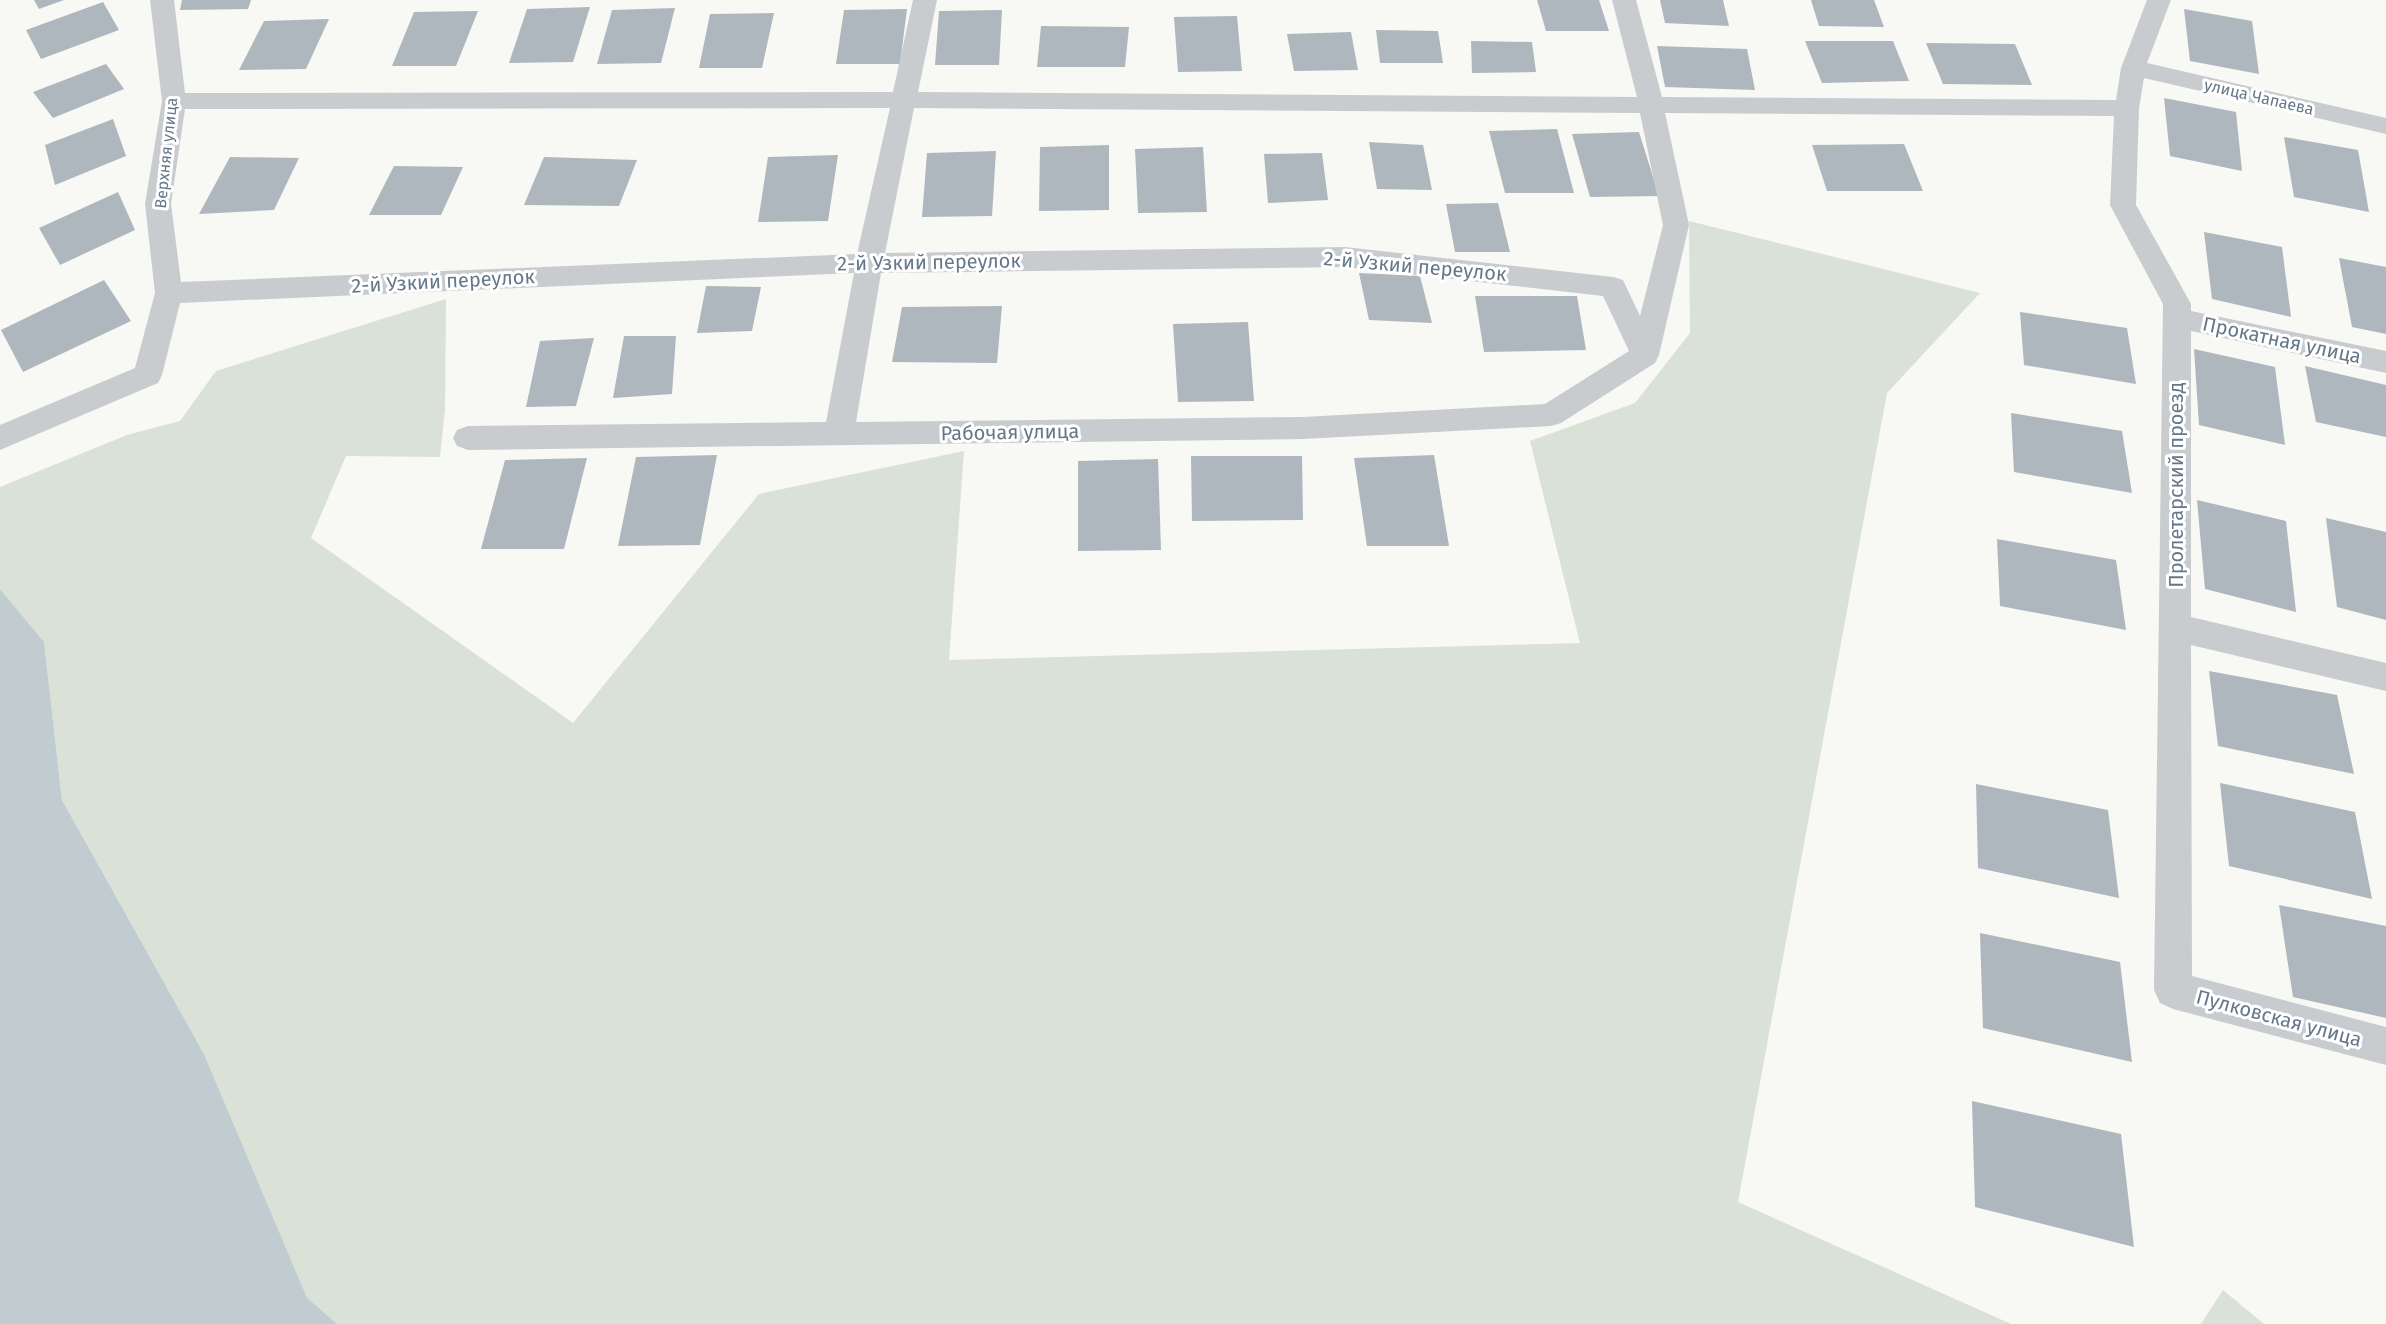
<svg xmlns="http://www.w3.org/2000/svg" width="2386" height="1324" viewBox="0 0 2386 1324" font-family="'Fira Sans',sans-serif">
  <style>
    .green { fill: #dae1d6 }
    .water { fill: #c1ccd1 }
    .building { fill: #aeb7bd }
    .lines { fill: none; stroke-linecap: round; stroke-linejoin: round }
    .minor { fill: #c8cccf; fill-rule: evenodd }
    .labels { text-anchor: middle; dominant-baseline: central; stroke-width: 6; stroke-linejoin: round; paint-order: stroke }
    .far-street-label { font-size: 16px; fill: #657889; stroke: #fff }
    .street-label { font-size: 20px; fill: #657889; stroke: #fff }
  </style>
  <rect width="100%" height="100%" fill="#f8f8f5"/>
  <g class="green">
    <path d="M 1689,221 L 1980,293 L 1887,393 L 1738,1202 L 2011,1324 L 337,1324 L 307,1299 L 204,1054 L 62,800 L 44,643 L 0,589 L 0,487 L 127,435 L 180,421 L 216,371 L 446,299 L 445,409 L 440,457 L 346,456 L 311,538 L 573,723 L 759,494 L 964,451 L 949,660 L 1580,643 L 1530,441 L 1635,403 L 1690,333 Z"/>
    <path d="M 2223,1290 L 2264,1324 L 2201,1324 Z"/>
  </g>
  <path class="water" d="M 0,589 L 44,642 L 62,800 L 204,1054 L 307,1298 L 337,1324 L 0,1324 Z"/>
  <g class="building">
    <path d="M 34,0 L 64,0 L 39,9 Z"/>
    <path d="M 182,0 L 251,0 L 248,9 L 180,10 Z"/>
    <path d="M 1537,0 L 1599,0 L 1609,31 L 1546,31 Z"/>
    <path d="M 1660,0 L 1723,0 L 1729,26 L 1665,23 Z"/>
    <path d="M 1811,0 L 1874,0 L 1884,27 L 1819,26 Z"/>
    <path d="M 103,2 L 119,30 L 41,59 L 26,30 Z"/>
    <path d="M 590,7 L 573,62 L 509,63 L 527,9 Z"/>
    <path d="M 675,8 L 661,63 L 597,64 L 612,10 Z"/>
    <path d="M 907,9 L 900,64 L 836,64 L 844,10 Z"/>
    <path d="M 2184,9 L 2252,21 L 2259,74 L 2190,61 Z"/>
    <path d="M 1002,10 L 999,65 L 935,65 L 939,11 Z"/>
    <path d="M 478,11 L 456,66 L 392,66 L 414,12 Z"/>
    <path d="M 774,13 L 762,68 L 699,68 L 710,14 Z"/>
    <path d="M 1237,16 L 1242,71 L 1178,72 L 1174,17 Z"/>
    <path d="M 329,19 L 306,69 L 239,70 L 264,21 Z"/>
    <path d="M 1041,26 L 1129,27 L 1125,67 L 1037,67 Z"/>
    <path d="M 1376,30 L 1438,31 L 1443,63 L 1380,63 Z"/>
    <path d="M 1351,32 L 1358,70 L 1294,71 L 1287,34 Z"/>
    <path d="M 1471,41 L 1532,42 L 1536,72 L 1472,73 Z"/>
    <path d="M 1805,41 L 1893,41 L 1909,81 L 1822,83 Z"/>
    <path d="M 1926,43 L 2015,44 L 2032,85 L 1943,84 Z"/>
    <path d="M 1657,46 L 1747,49 L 1755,90 L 1665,87 Z"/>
    <path d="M 106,64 L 124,89 L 53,118 L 33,92 Z"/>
    <path d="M 2164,98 L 2236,112 L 2242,171 L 2170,156 Z"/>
    <path d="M 113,119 L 126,156 L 55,185 L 45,145 Z"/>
    <path d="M 1557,129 L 1574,193 L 1505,193 L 1489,131 Z"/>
    <path d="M 1639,132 L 1659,196 L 1590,197 L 1572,134 Z"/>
    <path d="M 2284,137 L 2358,150 L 2369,212 L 2294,197 Z"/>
    <path d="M 1369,142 L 1423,145 L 1432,190 L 1377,189 Z"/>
    <path d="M 1904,144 L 1923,191 L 1827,191 L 1812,145 Z"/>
    <path d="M 1109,145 L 1109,210 L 1039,211 L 1040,147 Z"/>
    <path d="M 1203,147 L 1207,212 L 1138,213 L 1135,149 Z"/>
    <path d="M 996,151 L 992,216 L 922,217 L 927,153 Z"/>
    <path d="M 1322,153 L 1328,200 L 1268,203 L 1264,154 Z"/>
    <path d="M 838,155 L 828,221 L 758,222 L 768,157 Z"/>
    <path d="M 230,157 L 299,158 L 274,210 L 199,214 Z"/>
    <path d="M 544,157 L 637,160 L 619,206 L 524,205 Z"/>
    <path d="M 394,166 L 463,167 L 441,215 L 369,215 Z"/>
    <path d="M 118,192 L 135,230 L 60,265 L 39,228 Z"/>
    <path d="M 1498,203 L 1510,252 L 1455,252 L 1446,204 Z"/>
    <path d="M 2204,232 L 2282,247 L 2291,317 L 2212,299 Z"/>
    <path d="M 2339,258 L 2386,267 L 2386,334 L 2352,327 Z"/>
    <path d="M 1359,273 L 1420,276 L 1432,323 L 1369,320 Z"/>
    <path d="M 104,280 L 131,321 L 23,372 L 1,330 Z"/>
    <path d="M 706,286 L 761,287 L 752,331 L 697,333 Z"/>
    <path d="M 1475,296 L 1577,296 L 1586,350 L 1484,352 Z"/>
    <path d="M 1002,306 L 997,363 L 892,362 L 902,307 Z"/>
    <path d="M 2020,312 L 2127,328 L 2136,384 L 2024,365 Z"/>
    <path d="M 1248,322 L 1254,401 L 1178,402 L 1173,324 Z"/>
    <path d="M 624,336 L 676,336 L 672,394 L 613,398 Z"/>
    <path d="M 594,338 L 576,406 L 526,407 L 540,341 Z"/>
    <path d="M 2194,349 L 2275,367 L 2285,445 L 2199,425 Z"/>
    <path d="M 2305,366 L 2386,385 L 2386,437 L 2316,422 Z"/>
    <path d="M 2011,413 L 2122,431 L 2132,493 L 2014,472 Z"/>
    <path d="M 717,455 L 700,545 L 618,546 L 636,457 Z"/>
    <path d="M 1434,455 L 1449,546 L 1367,546 L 1354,458 Z"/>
    <path d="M 1191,456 L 1302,456 L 1303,520 L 1192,521 Z"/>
    <path d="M 587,458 L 564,549 L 481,549 L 505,460 Z"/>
    <path d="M 1158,459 L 1161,550 L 1078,551 L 1078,461 Z"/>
    <path d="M 2197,500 L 2286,521 L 2296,612 L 2205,589 Z"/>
    <path d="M 2326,518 L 2386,532 L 2386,620 L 2337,607 Z"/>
    <path d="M 1997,539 L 2116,560 L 2126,630 L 2000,606 Z"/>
    <path d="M 2209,671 L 2337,695 L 2354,774 L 2218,746 Z"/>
    <path d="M 2220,783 L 2355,812 L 2372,899 L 2229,866 Z"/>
    <path d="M 1976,784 L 2108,810 L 2119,898 L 1978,868 Z"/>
    <path d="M 2279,905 L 2386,926 L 2386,1018 L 2293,997 Z"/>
    <path d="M 1980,933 L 2120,962 L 2132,1062 L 1983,1028 Z"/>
    <path d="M 1972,1101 L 2121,1134 L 2134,1247 L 1975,1207 Z"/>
  </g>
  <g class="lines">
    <path class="minor" d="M 150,0 L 174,0 L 185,93 L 893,92 L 913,0 L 937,0 L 918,92 L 1637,97 L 1612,0 L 1636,0 L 1662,97 L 2116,100 L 2121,68 L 2147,0 L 2171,0 L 2147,63 L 2386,118 L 2386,134 L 2144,78 L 2139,108 L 2136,205 L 2191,304 L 2191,311 L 2386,351 L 2386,373 L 2191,331 L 2191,617 L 2386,663 L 2386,691 L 2191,645 L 2192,976 L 2386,1027 L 2386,1065 L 2173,1009 L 2160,1003 L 2154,990 L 2163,304 L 2110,205 L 2114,116 L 1665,113 L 1689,225 L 1659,355 L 1655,363 L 1561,423 L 1551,426 L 1303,439 L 468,450 L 457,446 L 453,438 L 457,430 L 468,426 L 826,422 L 854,273 L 180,303 L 162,375 L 158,383 L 0,450 L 0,425 L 135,368 L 155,293 L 145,204 L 162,101 ZM 890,108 L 857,254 L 181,282 L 171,204 L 185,109 ZM 914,108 L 1640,113 L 1663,225 L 1640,316 L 1623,280 L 1613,277 L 1345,247 L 885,253 ZM 1345,267 L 1603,296 L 1629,351 L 1545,404 L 1303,417 L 856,422 L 881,273 Z"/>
  </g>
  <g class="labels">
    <g class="far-street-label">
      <text transform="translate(2259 97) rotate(13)">улица Чапаева</text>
      <text transform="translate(166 153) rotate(-84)">Верхняя улица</text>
    </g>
    <g class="street-label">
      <text transform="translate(929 262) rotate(-1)">2-й Узкий переулок</text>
      <text transform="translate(1415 266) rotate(5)">2-й Узкий переулок</text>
      <text transform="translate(443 281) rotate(-3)">2-й Узкий переулок</text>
      <text transform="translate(2282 340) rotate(12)">Прокатная улица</text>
      <text transform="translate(1010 432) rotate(-1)">Рабочая улица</text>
      <text transform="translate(2176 485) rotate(-90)">Пролетарский проезд</text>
      <text transform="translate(2279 1018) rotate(15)">Пулковская улица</text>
    </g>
  </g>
</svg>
